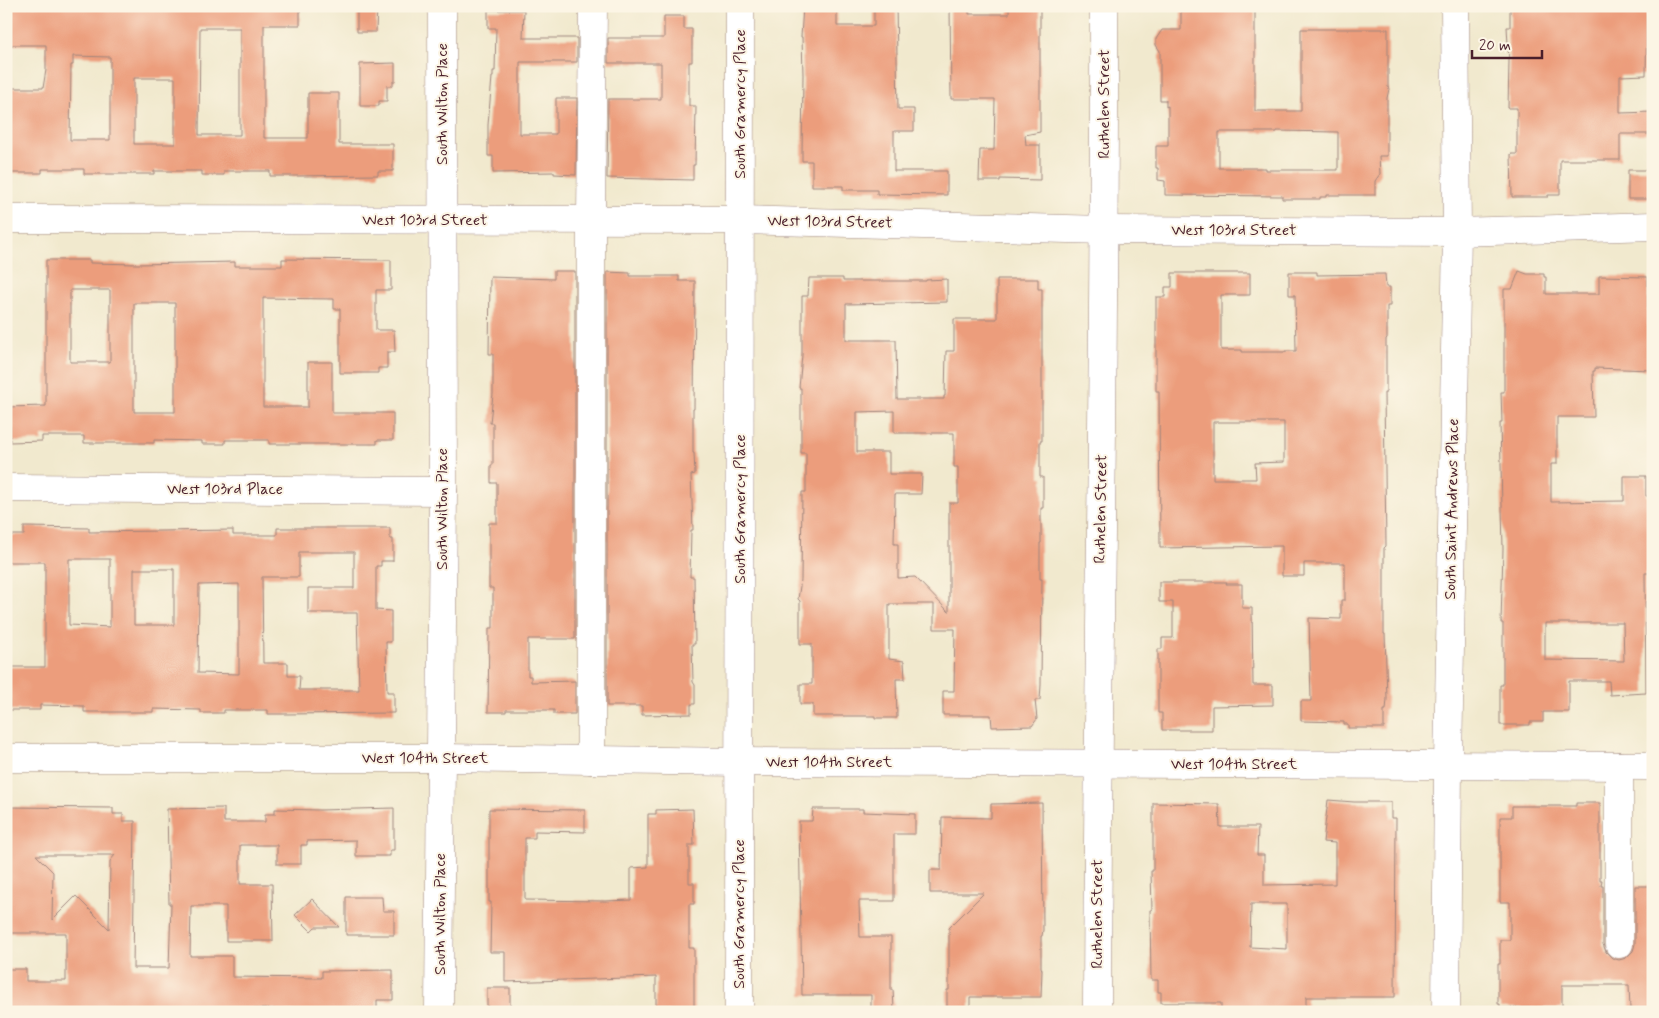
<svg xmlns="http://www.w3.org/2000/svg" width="1659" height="1018" viewBox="0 0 1659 1018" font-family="Mynerve,sans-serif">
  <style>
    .building { fill: #ec9d7c; fill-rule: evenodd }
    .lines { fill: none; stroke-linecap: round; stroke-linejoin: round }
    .minor-casing { stroke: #9e847c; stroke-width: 29 }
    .minor { stroke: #fff; stroke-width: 28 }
    .labels { text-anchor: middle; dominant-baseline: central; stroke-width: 4; stroke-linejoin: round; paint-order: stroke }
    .street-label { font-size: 16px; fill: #4a1f2b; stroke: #fcf5e5 }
  </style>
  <rect width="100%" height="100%" fill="#fcf5e5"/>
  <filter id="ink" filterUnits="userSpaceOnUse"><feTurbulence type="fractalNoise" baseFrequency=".02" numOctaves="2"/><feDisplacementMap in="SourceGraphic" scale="10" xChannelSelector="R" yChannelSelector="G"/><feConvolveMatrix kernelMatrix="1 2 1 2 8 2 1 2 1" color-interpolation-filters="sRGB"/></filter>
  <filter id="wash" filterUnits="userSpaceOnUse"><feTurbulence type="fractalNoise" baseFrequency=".0096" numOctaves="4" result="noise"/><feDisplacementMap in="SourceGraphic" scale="20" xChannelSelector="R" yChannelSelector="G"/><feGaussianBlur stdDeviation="1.12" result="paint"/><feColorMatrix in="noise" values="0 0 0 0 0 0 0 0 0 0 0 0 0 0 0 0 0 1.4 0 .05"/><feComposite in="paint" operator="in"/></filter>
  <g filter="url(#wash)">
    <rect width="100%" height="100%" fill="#f1e9ce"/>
    <g id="blocks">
      <g class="building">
        <path d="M 6,6 L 300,6 L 300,25 L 264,25 L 264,138 L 308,138 L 308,93 L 339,93 L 339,144 L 393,144 L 393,171 L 378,171 L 378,175 L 296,176 L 270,176 L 270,171 L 224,171 L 224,175 L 202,175 L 202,171 L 154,171 L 154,174 L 84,174 L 84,169 L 42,169 L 42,173 L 11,173 L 10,157 L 6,157 L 6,88 L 43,88 L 46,70 L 46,45 L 6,45 ZM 200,28 L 240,28 L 240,135 L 199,135 ZM 73,56 L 110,57 L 110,140 L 70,140 L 71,65 L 73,65 ZM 134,78 L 175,78 L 175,144 L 134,144 Z"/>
        <path d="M 357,6 L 377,6 L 376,32 L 357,32 Z"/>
        <path d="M 803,6 L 837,6 L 837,26 L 874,26 L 874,6 L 896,6 L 898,109 L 914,109 L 914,131 L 894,131 L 894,171 L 947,171 L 947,195 L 877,194 L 877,190 L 843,190 L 843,186 L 812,186 L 812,161 L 802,161 L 802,154 L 803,75 L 802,37 L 801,37 Z"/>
        <path d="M 950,6 L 969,6 L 969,14 L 1009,14 L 1009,6 L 1040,6 L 1040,132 L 1025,135 L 1026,145 L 1040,145 L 1040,180 L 1000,179 L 1000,181 L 979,181 L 980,150 L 994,150 L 995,99 L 951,99 Z"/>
        <path d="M 1181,6 L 1255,6 L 1255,111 L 1301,111 L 1301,29 L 1388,29 L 1388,87 L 1389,89 L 1387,98 L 1387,156 L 1379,156 L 1380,174 L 1375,181 L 1375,195 L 1327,195 L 1327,197 L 1320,197 L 1320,199 L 1282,199 L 1282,196 L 1165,195 L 1165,181 L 1158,180 L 1158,168 L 1156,168 L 1156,146 L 1168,146 L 1168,106 L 1166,107 L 1166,100 L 1160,100 L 1160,51 L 1156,45 L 1156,39 L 1162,30 L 1181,30 ZM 1277,131 L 1338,132 L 1338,170 L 1266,170 L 1266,168 L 1219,168 L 1219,132 L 1277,132 Z"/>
        <path d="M 1510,6 L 1647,6 L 1646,75 L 1620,76 L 1620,113 L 1653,112 L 1653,134 L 1620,134 L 1620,160 L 1560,160 L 1560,195 L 1548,195 L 1548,197 L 1512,197 L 1511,154 L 1517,154 L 1517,108 L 1508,108 L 1509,61 L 1507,27 L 1510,27 Z"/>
        <path d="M 488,10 L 524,10 L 523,38 L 577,38 L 577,62 L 520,62 L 520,134 L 556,134 L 556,98 L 577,98 L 576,175 L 554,174 L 554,172 L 493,173 L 493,156 L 488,156 L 488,125 L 492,77 L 493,77 L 493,71 L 495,71 L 496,28 L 488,28 Z"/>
        <path d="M 664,16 L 684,16 L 684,29 L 692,29 L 692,62 L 689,62 L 689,106 L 696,106 L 695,165 L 693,165 L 693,180 L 607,178 L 608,99 L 661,99 L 661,63 L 608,63 L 608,38 L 664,38 Z"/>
        <path d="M 395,63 L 395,81 L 393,81 L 393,86 L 387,86 L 387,101 L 379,101 L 379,106 L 360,106 L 360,64 Z"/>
        <path d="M 1628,170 L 1653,170 L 1652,199 L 1628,199 Z"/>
        <path d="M 282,259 L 391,260 L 391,290 L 376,290 L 376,330 L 394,330 L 395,352 L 387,352 L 387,368 L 378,368 L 378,373 L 340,373 L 340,309 L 334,309 L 334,299 L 263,298 L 263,407 L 308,407 L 308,362 L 332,362 L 332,413 L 393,413 L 393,440 L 377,440 L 377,444 L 269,444 L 269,440 L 225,440 L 225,444 L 202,444 L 202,441 L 154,440 L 154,443 L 84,443 L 84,436 L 42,436 L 42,441 L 10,442 L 10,426 L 6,426 L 6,407 L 46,406 L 46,260 L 90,260 L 90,263 L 138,264 L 235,262 L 235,266 L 282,266 ZM 70,290 L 110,290 L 110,362 L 70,362 ZM 134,303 L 175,303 L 175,412 L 134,412 Z"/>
        <path d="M 554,271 L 575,271 L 575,639 L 528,639 L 528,676 L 531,676 L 531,682 L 575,681 L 575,714 L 554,714 L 554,710 L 506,710 L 506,712 L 488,712 L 489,628 L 493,628 L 493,588 L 489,588 L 489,523 L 497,523 L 497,483 L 491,483 L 491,465 L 493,465 L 493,423 L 490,423 L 493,394 L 493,354 L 489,354 L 490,277 L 554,279 Z"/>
        <path d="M 1519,271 L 1527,274 L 1544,274 L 1544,277 L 1546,277 L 1546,294 L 1599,294 L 1599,276 L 1648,277 L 1648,325 L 1651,325 L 1651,370 L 1595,368 L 1595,371 L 1593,371 L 1594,417 L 1557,417 L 1557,464 L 1551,464 L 1551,502 L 1624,501 L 1624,476 L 1646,476 L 1646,496 L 1653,496 L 1653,573 L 1645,573 L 1646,693 L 1610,695 L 1609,681 L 1569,681 L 1569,712 L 1543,712 L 1543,722 L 1530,722 L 1530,725 L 1500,725 L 1500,685 L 1503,685 L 1503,623 L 1501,623 L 1503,549 L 1500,423 L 1502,423 L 1501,392 L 1504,392 L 1504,289 L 1512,289 ZM 1545,623 L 1623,623 L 1624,661 L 1545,660 Z"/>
        <path d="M 607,272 L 630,273 L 630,276 L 679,276 L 679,281 L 695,281 L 694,409 L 693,409 L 693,453 L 694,453 L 695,474 L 691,475 L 693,530 L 691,530 L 690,577 L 694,577 L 695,644 L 692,644 L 693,682 L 695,685 L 695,704 L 691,704 L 691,714 L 642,715 L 642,706 L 607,706 Z"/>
        <path d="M 1289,272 L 1317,272 L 1317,275 L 1385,274 L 1386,287 L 1390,287 L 1390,306 L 1387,306 L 1387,338 L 1386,339 L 1386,393 L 1384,393 L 1386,546 L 1384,548 L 1384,634 L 1385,634 L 1387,699 L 1386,710 L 1384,710 L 1384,728 L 1348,728 L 1348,724 L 1344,724 L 1344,722 L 1301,721 L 1301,701 L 1311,701 L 1309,618 L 1341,619 L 1341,600 L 1345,600 L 1345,563 L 1304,563 L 1304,576 L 1282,576 L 1282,546 L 1160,548 L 1159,391 L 1156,391 L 1156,297 L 1165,297 L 1165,287 L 1172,287 L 1172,273 L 1250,273 L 1250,295 L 1221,295 L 1221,350 L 1242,350 L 1242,352 L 1285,352 L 1285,351 L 1296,351 L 1295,295 L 1289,295 ZM 1213,422 L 1284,422 L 1284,462 L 1255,463 L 1256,479 L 1213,479 Z"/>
        <path d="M 809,278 L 843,278 L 843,281 L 926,281 L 926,280 L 947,279 L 947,302 L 846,304 L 846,340 L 896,340 L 897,399 L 944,399 L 944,396 L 945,396 L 946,351 L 954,351 L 954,319 L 997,319 L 997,279 L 1038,279 L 1038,289 L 1042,289 L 1042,441 L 1040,441 L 1040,477 L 1043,477 L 1043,508 L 1041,508 L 1041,543 L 1040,543 L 1040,579 L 1042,579 L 1041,685 L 1040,700 L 1035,700 L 1037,719 L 1032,726 L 992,727 L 991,715 L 943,715 L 943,691 L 954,691 L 955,629 L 934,629 L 934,604 L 889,604 L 889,659 L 904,661 L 905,679 L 896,679 L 897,718 L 875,718 L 875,716 L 813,716 L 813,704 L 800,704 L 800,684 L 812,684 L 812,644 L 800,644 L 800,601 L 798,599 L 801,580 L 802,492 L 806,492 L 806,453 L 801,453 L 801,388 L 799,388 L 802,355 L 802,296 L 808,296 ZM 894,411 L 894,433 L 954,433 L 954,467 L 958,467 L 958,503 L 949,503 L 949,612 L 915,577 L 898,578 L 898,544 L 894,544 L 895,494 L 921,494 L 922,474 L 889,474 L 889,452 L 857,452 L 857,412 Z"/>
        <path d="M 24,527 L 89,528 L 89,532 L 233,530 L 233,535 L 277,535 L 277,528 L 390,528 L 390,539 L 393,539 L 393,561 L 381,561 L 381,566 L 376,566 L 376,610 L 391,611 L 391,642 L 386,642 L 387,692 L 394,692 L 394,713 L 284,714 L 268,714 L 268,710 L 224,710 L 224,713 L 201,713 L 201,710 L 153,709 L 153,712 L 84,712 L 84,706 L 40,705 L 40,710 L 10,710 L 9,709 L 9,695 L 6,695 L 6,667 L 45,667 L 45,562 L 6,562 L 6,535 L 24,535 ZM 299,552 L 354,552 L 354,588 L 308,588 L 308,613 L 357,613 L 359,690 L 299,690 L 300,676 L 288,676 L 288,663 L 263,663 L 262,577 L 299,577 ZM 69,559 L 110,559 L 110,627 L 69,625 ZM 134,569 L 174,569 L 174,625 L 134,625 ZM 239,584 L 239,674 L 198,673 L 199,585 Z"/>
        <path d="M 1159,582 L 1227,582 L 1226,584 L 1242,584 L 1242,608 L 1252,608 L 1253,685 L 1273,685 L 1273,705 L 1212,706 L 1212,730 L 1162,730 L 1162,713 L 1158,713 L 1158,649 L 1162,649 L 1162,638 L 1173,638 L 1173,602 L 1159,602 Z"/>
        <path d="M 1328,800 L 1354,802 L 1391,802 L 1391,818 L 1396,818 L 1395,997 L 1306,997 L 1306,1012 L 1221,1012 L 1221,1003 L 1161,1003 L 1161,992 L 1158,992 L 1158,980 L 1151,980 L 1150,910 L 1152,910 L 1151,871 L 1153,871 L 1153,803 L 1219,804 L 1220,827 L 1258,827 L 1257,855 L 1264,855 L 1264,885 L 1335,884 L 1335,843 L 1323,842 ZM 1251,904 L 1287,904 L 1287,949 L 1250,947 Z"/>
        <path d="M 1042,803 L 1043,930 L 1042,936 L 1041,936 L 1041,967 L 1042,970 L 1041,997 L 970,997 L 970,1011 L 947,1011 L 947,990 L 949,990 L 949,928 L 984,893 L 930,893 L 930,870 L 941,870 L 942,817 L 991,818 L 991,804 Z"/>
        <path d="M 1576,803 L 1600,803 L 1600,880 L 1602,880 L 1601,886 L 1603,886 L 1603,944 L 1606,952 L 1612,958 L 1619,960 L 1626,958 L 1633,951 L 1635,944 L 1635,886 L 1653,886 L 1653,1009 L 1630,1009 L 1629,985 L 1562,985 L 1562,1008 L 1500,1008 L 1500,1004 L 1498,1004 L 1498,964 L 1500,964 L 1500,940 L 1510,940 L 1510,902 L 1500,902 L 1500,817 L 1512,817 L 1512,806 L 1576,806 Z"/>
        <path d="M 6,807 L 113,808 L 113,814 L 123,814 L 123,821 L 135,821 L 133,968 L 169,968 L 171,904 L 169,904 L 167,809 L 224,808 L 224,822 L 265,822 L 265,814 L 275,814 L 275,809 L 320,810 L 394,808 L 394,850 L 390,850 L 390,856 L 356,856 L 356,840 L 307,841 L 307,845 L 301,845 L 301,864 L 277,864 L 277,845 L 240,845 L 240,884 L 272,884 L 273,941 L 226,941 L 226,906 L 191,906 L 190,956 L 232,956 L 232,977 L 322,978 L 322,971 L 393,970 L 393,1000 L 377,1000 L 377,1012 L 275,1012 L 275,1009 L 239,1009 L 239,1012 L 159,1012 L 159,1010 L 114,1010 L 114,1012 L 6,1012 L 6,969 L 26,969 L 26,981 L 66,981 L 66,933 L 6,933 ZM 36,855 L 115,855 L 110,861 L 109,929 L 76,896 L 52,920 L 53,872 Z"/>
        <path d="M 489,809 L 585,810 L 585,832 L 535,831 L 535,838 L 525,838 L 525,900 L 605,901 L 631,900 L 631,868 L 648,867 L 648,814 L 656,814 L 656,810 L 693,809 L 694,845 L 689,845 L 689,883 L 694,883 L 694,904 L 689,904 L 689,948 L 694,948 L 694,1012 L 656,1012 L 656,977 L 505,982 L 505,952 L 490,952 L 491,902 L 489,902 Z"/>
        <path d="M 813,809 L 863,809 L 863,812 L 915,814 L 915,834 L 894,834 L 894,901 L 859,901 L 860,937 L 891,937 L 891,990 L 893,990 L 894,1009 L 871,1009 L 871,995 L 802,995 L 799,821 L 812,821 Z"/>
        <path d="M 346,897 L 382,897 L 383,911 L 394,911 L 394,935 L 346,935 Z"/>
        <path d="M 312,899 L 339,927 L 315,927 L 311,931 L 295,915 Z"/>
        <rect x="487" y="988" width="23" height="24"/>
      </g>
    </g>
  </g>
  <g filter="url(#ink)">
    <use href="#blocks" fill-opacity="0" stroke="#9e847c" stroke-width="1"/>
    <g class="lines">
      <g class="minor-casing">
        <g id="minor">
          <path d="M 6,219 L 740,220 L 1105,230 L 1457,232 L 1653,226"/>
          <path d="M 6,488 L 443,491"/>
          <path d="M 6,758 L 440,758 L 740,762 L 1653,766"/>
          <path d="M 591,760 L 591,220 L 593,6"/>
          <path d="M 1619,944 L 1619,766"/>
          <path d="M 439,1012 L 443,491 L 442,6"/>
          <path d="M 739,1012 L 740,6"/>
          <path d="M 1097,1012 C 1098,677 1105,341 1104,6"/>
          <path d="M 1446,1012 L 1448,765 L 1457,232 L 1455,6"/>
        </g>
      </g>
      <use href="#minor" class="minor"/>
    </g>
  </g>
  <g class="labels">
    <g class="street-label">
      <text transform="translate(442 104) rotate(-90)">South Wilton Place</text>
      <text transform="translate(740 104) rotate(-90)">South Gramercy Place</text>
      <text transform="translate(1104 104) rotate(-90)">Ruthelen Street</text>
      <text x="425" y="220">West 103rd Street</text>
      <text transform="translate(830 222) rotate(1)">West 103rd Street</text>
      <text x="1234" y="230">West 103rd Street</text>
      <text x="225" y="489">West 103rd Place</text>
      <text transform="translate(442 509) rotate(-90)">South Wilton Place</text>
      <text transform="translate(740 509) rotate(-90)">South Gramercy Place</text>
      <text transform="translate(1101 509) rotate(-89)">Ruthelen Street</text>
      <text transform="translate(1452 509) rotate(-89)">South Saint Andrews Place</text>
      <text x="425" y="758">West 104th Street</text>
      <text x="829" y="762">West 104th Street</text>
      <text x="1234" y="764">West 104th Street</text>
      <text transform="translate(440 914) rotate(-90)">South Wilton Place</text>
      <text transform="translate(739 914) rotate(-90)">South Gramercy Place</text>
      <text transform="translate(1097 914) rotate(-90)">Ruthelen Street</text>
    </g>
  </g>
  <rect width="1659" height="1018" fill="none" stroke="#fcf5e5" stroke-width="25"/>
  <path d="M1472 50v8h70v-8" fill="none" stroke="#4a1f2b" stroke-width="2.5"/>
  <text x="1479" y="50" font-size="15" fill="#4a1f2b" stroke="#fcf5e5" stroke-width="4" paint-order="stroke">20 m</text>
</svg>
